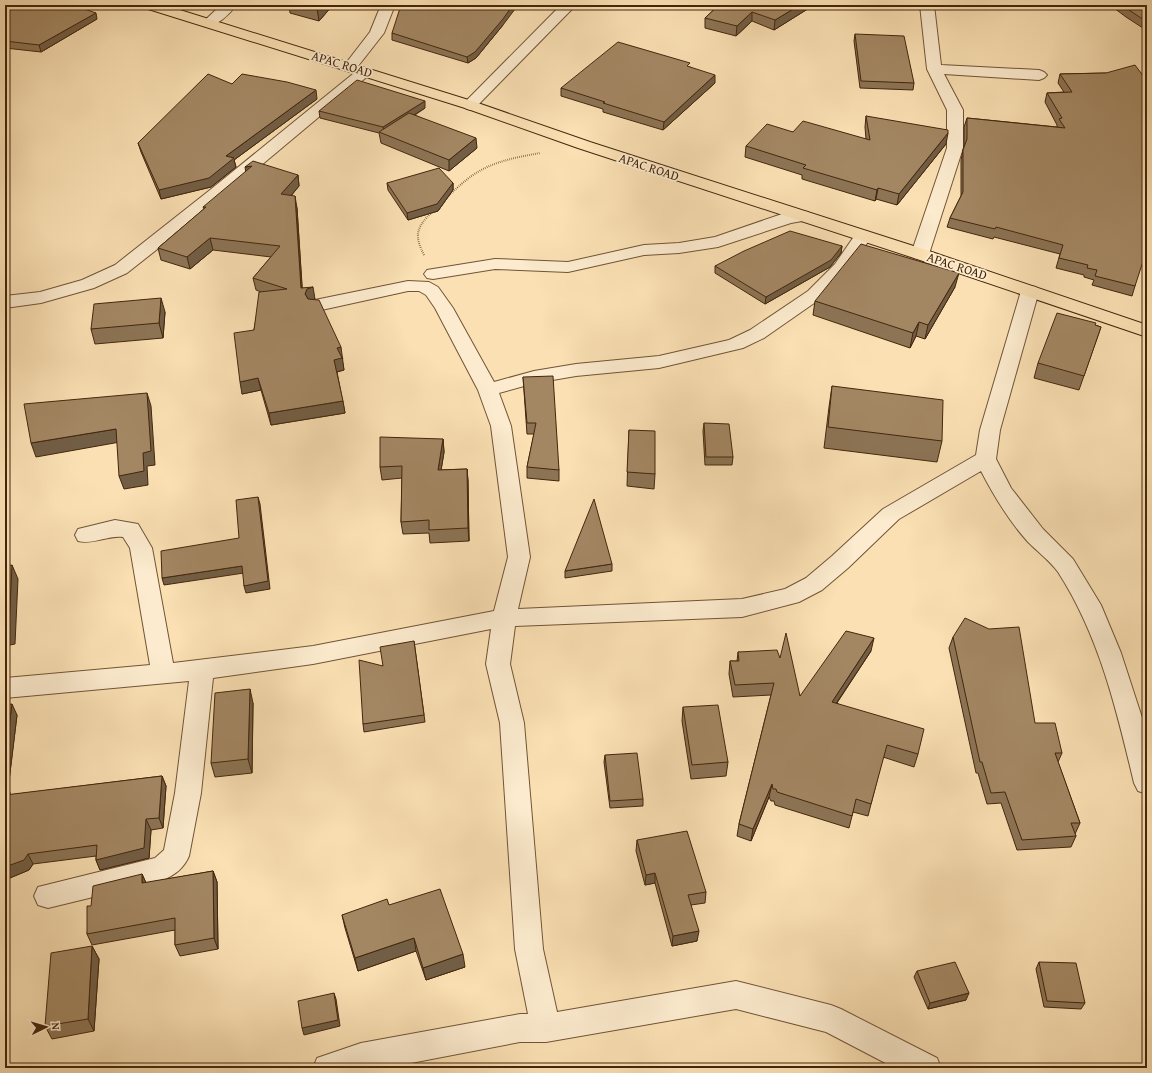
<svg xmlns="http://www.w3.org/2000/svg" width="1152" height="1073" viewBox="0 0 1152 1073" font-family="'Gentium Book Plus',serif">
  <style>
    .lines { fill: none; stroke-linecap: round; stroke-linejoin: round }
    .minor-casing { stroke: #725436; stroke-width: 2 }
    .major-casing { stroke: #44260c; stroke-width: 2 }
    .path-far1 { stroke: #44260c; stroke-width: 2; stroke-dasharray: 0.5 1.5; stroke-linecap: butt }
    .path { stroke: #44260c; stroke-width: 2.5; stroke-dasharray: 1 2; stroke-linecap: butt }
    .minor { fill: #fcebce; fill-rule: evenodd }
    .major { fill: #fae0b3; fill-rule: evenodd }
    .wall { fill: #8c7455; stroke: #44260c }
    .shaded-wall { fill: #725e45; stroke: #44260c }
    .building { fill: #a38763; stroke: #44260c }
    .labels { text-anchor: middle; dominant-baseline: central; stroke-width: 3.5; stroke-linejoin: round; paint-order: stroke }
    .far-street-label { font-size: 13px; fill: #44260c; stroke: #fcebce }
  </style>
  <rect width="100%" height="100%" fill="#fae0b3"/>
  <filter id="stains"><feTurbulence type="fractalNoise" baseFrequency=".005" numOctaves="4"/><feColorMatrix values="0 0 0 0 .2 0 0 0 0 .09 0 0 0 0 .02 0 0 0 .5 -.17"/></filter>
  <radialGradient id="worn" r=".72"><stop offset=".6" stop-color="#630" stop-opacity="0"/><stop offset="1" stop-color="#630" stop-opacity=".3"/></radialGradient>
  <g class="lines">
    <g class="minor-casing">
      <g id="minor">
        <path d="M 221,5 L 236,5 C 230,14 216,28 205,25 L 203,22 Z"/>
        <path d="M 381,5 L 395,5 L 384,33 L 355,70 L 350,71 L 345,70 L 343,67 L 370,32 Z"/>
        <path d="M 561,5 L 576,5 L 475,108 L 470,110 L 465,108 L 462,105 L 465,102 Z"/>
        <path d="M 920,5 L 934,5 L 941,65 L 1039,70 L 1044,72 L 1047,75 L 1044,78 L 1039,80 L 944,74 L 963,110 L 963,148 L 929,254 L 926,258 L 920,259 L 914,258 L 911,254 L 947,148 L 947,110 L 927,69 Z"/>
        <path d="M 364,67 L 369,69 L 372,72 L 369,75 L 222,198 L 127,273 L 94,288 L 41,303 L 5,308 L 5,296 L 40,292 L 82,280 L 115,265 L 210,190 L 359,69 Z"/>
        <path d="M 802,211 L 808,212 L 811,216 L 808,220 L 791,223 L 718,247 L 679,253 L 644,255 L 568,272 L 495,269 L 433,279 L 427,278 L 424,274 L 427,270 L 433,269 L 495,259 L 568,262 L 644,245 L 679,243 L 715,237 L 782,214 Z"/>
        <path d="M 863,231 L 869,232 L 872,236 L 847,272 L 820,299 L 764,338 L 743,348 L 659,368 L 576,376 L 535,383 L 499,393 L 511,426 L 530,557 L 518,609 L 742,599 L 785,589 L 806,578 L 832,556 L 883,509 L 976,455 L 980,430 L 1021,291 L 1024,287 L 1030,286 L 1036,287 L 1039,291 L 1000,430 L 996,459 L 1011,488 L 1043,529 L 1073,559 L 1101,605 L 1121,653 L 1147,733 L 1147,794 L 1138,791 L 1134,783 C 1117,711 1099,635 1058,572 C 1050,561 1038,552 1028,542 C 1009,521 994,496 981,471 L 899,519 L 848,568 L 822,590 L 799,602 L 742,617 L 515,626 L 510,664 L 524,723 L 543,949 L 557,1012 L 736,981 L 831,1005 L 841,1009 L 937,1058 L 941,1068 L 895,1068 L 826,1032 L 736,1009 L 546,1042 L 520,1042 L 385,1068 L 313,1068 L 317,1058 L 361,1043 L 520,1014 L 528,1014 L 515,949 L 500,723 L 486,664 L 491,629 L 313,664 L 213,678 L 201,793 L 189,856 C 184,868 175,875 163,880 L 48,908 L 38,905 L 34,896 L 38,887 L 155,858 L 164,850 L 175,793 L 189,681 L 5,698 L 5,678 L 150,665 L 130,548 L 123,537 C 108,535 93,545 78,541 L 75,535 L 78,529 L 115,520 L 138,524 L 152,548 L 173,663 L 313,646 L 494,611 L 508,557 L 491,426 L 478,390 L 435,308 L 426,295 L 419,291 L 408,291 L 317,311 L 310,309 L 308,305 L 310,301 L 408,281 L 429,282 L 438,287 L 453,308 L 494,382 L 534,371 L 576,364 L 659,356 L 729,340 L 750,330 L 808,291 L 835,264 L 857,232 Z"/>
      </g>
    </g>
    <g class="major-casing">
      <path id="major" d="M 143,5 L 164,5 L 475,102 L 590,142 L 926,250 L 1147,325 L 1147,337 L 914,258 L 578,148 L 465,108 L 145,8 Z"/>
    </g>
    <g class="path-far1">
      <path d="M 447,197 C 456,189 465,180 476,173 C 495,161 518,157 540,153"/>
      <path d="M 424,255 C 414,235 416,228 432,212"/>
    </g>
    <path class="path" d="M 1144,306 L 1147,299"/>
    <use href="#minor" class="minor"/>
    <use href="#major" class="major"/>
  </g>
  <g class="wall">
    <path d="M 289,5 L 333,5 L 319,21 L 290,13 Z"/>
    <path d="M 719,5 L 814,5 L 774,30 L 752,21 L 736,36 L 705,28 L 705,18 Z"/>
    <path d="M 1110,5 L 1147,5 L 1147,26 L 1146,30 L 1126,17 Z"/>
    <path d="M 5,15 L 97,19 L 41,52 L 5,48 Z"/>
    <path d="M 503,25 L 476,58 L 468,63 L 392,40 L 392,33 Z"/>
    <path d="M 855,34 L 914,83 L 913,90 L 860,88 L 854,41 Z"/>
    <path d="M 690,67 L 715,83 L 663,130 L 603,112 L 603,109 L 561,96 L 561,88 Z"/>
    <path d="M 1106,73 L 1135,286 L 1132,296 L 1092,285 L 1094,280 L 1084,277 L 1084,275 L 1056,268 L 1060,254 L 994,237 L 993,239 L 947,227 L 950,218 L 961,196 L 961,160 L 964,145 L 964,127 L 967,118 L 1057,127 L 1057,125 L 1045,102 L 1047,93 L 1064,92 L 1058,83 L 1060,74 Z"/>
    <path d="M 232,84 L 317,99 L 234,160 L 236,167 L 211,187 L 161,199 L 141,152 L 138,143 Z"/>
    <path d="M 425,108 L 415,115 L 477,148 L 449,171 L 381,143 L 379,133 L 320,118 L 319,111 Z"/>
    <path d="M 866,116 L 946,144 L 897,205 L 876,199 L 875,201 L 802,179 L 802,175 L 745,157 L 746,146 L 793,132 L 866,139 L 865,127 Z"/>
    <path d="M 298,175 L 299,186 L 291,196 L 297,208 L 302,288 L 315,299 L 312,299 L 343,359 L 342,359 L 344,370 L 337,372 L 345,413 L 271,425 L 261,390 L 242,394 L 261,292 L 256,290 L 253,278 L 271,257 L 213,250 L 190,269 L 161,260 L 158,248 L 204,209 L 203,207 Z"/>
    <path d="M 387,183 L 453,183 L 453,190 L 438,211 L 408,220 L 388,190 Z"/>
    <path d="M 842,246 L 841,253 L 830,267 L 765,304 L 715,273 L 715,266 Z"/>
    <path d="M 955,287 L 925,339 L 916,336 L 910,348 L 813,315 L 815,301 Z"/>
    <path d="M 165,312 L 163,338 L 95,344 L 91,329 Z"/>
    <path d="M 1095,325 L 1101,327 L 1079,390 L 1034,378 L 1038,363 Z"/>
    <path d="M 523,377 L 559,470 L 559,481 L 527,478 L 527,467 L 534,434 L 527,434 Z"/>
    <path d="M 832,386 L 942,441 L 937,462 L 824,448 L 829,407 Z"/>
    <path d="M 704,423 L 733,457 L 732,465 L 705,465 L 703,431 Z"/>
    <path d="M 629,430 L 655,474 L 654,489 L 627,486 Z"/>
    <path d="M 443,439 L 444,452 L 441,470 L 467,469 L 468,481 L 469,541 L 430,543 L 429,533 L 403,534 L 401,522 L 402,478 L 382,480 L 380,467 Z"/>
    <path d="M 612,564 L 612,571 L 565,578 L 565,571 Z"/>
    <path d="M 953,637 L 1035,723 L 1062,753 L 1058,762 L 1080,823 L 1075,834 L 1076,836 L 1071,847 L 1017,850 L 1001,803 L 987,804 L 978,773 L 976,773 L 949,648 Z"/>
    <path d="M 414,641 L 425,722 L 364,732 L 363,724 L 383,666 Z"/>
    <path d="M 871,651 L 837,703 L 918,754 L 914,767 L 883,757 L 868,816 L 853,812 L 849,828 L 775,805 L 774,801 L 771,801 L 769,797 L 751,841 L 737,836 L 739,824 L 771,695 L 733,697 L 729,674 L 730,661 L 737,661 L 738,652 L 780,658 L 800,696 Z"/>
    <path d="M 253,703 L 252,773 L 215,777 L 211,763 Z"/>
    <path d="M 5,705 L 17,715 L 8,789 L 10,793 L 9,795 L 162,776 L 166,786 L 163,828 L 151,830 L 149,858 L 100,870 L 96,860 L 96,856 L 33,864 L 29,870 L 5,880 Z"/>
    <path d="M 683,707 L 728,762 L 726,776 L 691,779 L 682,721 Z"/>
    <path d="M 605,755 L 643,799 L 643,806 L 610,808 L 604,762 Z"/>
    <path d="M 637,840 L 706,892 L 705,903 L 691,905 L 697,941 L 672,946 L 655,883 L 645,885 L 636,851 Z"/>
    <path d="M 213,871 L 217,882 L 218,949 L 180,956 L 175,945 L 175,930 L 92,945 L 87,934 L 91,906 L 142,874 L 146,883 Z"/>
    <path d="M 389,905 L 465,967 L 426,980 L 416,951 L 358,971 L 345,928 L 342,915 Z"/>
    <path d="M 92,946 L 99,959 L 94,1031 L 52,1039 L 45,1026 Z"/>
    <path d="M 1039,962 L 1085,1003 L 1081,1009 L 1044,1007 L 1036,969 Z"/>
    <path d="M 917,971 L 966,1000 L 928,1009 L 914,977 Z"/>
  </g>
  <g class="shaded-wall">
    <path d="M 320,5 L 333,5 L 319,21 L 317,8 Z"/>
    <path d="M 513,5 L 518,5 L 503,25 L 476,58 L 468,63 L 467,57 Z"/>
    <path d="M 800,5 L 814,5 L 774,30 L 775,20 Z"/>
    <path d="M 752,12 L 752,21 L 736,36 L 737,26 Z"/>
    <path d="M 96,13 L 97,19 L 41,52 L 39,45 Z"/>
    <path d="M 715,75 L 715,83 L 663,130 L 664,122 Z"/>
    <path d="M 316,90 L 317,99 L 234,160 L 236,167 L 211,187 L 161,199 L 159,190 L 226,156 Z"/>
    <path d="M 425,101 L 425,108 L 384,134 L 383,127 Z"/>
    <path d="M 948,133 L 946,144 L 897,205 L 899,194 Z"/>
    <path d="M 476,138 L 477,148 L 449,171 L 449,160 Z"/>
    <path d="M 252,166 L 247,179 L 245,167 Z"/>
    <path d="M 298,175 L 299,186 L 283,205 L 281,194 Z"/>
    <path d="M 453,183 L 453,190 L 438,211 L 408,220 L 407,213 Z"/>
    <path d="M 878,188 L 876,199 L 875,201 L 877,190 Z"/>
    <path d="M 295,196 L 297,208 L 303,300 L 301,288 Z"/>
    <path d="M 210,238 L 213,250 L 190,269 L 187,257 Z"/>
    <path d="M 842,246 L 841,253 L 830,267 L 765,304 L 766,297 Z"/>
    <path d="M 959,273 L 955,287 L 925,339 L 928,325 Z"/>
    <path d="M 313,287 L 315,299 L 309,300 L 305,294 L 307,289 Z"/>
    <path d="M 161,298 L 165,312 L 163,338 L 159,323 Z"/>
    <path d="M 919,322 L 916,336 L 910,348 L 913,333 Z"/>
    <path d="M 341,347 L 344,370 L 336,372 L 334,360 L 337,348 Z"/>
    <path d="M 258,378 L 261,390 L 242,394 L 240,382 Z"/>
    <path d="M 147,393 L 151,406 L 155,465 L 147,466 L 148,485 L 124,489 L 119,476 L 143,453 Z"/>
    <path d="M 343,401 L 345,413 L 271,425 L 269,413 Z"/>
    <path d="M 116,429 L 120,442 L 36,457 L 31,443 Z"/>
    <path d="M 443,439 L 444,452 L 439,483 L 438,470 Z"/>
    <path d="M 467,469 L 468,481 L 469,541 L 468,528 Z"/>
    <path d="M 258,497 L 260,504 L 270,589 L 246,593 L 244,586 Z"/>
    <path d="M 12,565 L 18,579 L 15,644 L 5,646 L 5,630 Z"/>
    <path d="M 242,566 L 244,573 L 164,585 L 162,578 Z"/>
    <path d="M 874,638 L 871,651 L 829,714 L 832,702 Z"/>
    <path d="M 250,689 L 253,703 L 252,773 L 248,759 Z"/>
    <path d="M 12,704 L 17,715 L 8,789 L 10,793 L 7,807 L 5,803 L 5,756 Z"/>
    <path d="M 162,776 L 166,786 L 163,828 L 159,818 Z"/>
    <path d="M 772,784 L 769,797 L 751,841 L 753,829 Z"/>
    <path d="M 146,819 L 151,830 L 149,858 L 100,870 L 96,860 Z"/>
    <path d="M 28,854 L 33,864 L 29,870 L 5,880 L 5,867 Z"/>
    <path d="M 213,871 L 217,882 L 218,949 L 214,938 Z"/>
    <path d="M 655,873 L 655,883 L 645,885 L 646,875 Z"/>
    <path d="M 142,874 L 147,885 L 142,883 Z"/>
    <path d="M 699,931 L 697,941 L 672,946 L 673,936 Z"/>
    <path d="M 414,938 L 416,951 L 358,971 L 355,958 Z"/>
    <path d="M 92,946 L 99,959 L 94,1031 L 88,1019 Z"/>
    <path d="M 463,954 L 465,967 L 426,980 L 423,968 Z"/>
    <path d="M 334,993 L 336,999 L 340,1026 L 304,1035 L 302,1028 Z"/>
    <path d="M 969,993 L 966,1000 L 928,1009 L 930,1003 Z"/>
  </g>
  <g class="building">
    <path d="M 16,5 L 73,5 L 96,13 L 39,45 L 5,41 L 5,15 Z"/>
    <path d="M 307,5 L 320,5 L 317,8 Z"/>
    <path d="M 401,5 L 513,5 L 503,19 L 475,52 L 467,57 L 392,33 Z"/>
    <path d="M 719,5 L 800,5 L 775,20 L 752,12 L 737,26 L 705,18 Z"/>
    <path d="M 1122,5 L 1147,5 L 1147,22 L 1129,10 Z"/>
    <path d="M 855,34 L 904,36 L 914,83 L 861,81 Z"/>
    <path d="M 618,42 L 690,63 L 687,66 L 715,75 L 664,122 L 603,103 L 605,102 L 561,88 Z"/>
    <path d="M 1135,65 L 1147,81 L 1147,249 L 1135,286 L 1095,276 L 1097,270 L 1087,268 L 1088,265 L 1059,258 L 1063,245 L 996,227 L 995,229 L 950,218 L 963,192 L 963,150 L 967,139 L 967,118 L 1065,128 L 1059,119 L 1062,118 L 1047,93 L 1072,92 L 1060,74 L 1106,73 Z"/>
    <path d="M 208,74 L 232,84 L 242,74 L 287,82 L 316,90 L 226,156 L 234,158 L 209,178 L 159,190 L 138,143 Z"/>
    <path d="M 357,80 L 425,101 L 383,127 L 319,111 Z"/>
    <path d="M 409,113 L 476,138 L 449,160 L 379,132 Z"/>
    <path d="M 866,116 L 948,130 L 948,133 L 899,194 L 878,188 L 877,190 L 803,168 L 806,165 L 746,146 L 767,124 L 793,132 L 803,121 L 870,140 Z"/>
    <path d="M 253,161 L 298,175 L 281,194 L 295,196 L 301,288 L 313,287 L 307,289 L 305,294 L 308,299 L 319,300 L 341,347 L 337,348 L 342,358 L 334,360 L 343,401 L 269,413 L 258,378 L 240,382 L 234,333 L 254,330 L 259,292 L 287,289 L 253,278 L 280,246 L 210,238 L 187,257 L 158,248 L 206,207 L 203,207 L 252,166 L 245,167 Z"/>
    <path d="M 439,168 L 453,183 L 437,204 L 407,213 L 387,183 Z"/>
    <path d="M 790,231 L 842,246 L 831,260 L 766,297 L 715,266 L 744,251 Z"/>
    <path d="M 861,244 L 959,273 L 928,325 L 919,322 L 913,333 L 815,301 Z"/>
    <path d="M 161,298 L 159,323 L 91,329 L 94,304 Z"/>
    <path d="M 1057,313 L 1096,323 L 1095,325 L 1101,327 L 1084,376 L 1038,363 Z"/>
    <path d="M 553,376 L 559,470 L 527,467 L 536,423 L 527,423 L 523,377 Z"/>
    <path d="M 832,386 L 943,400 L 942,441 L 828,427 Z"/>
    <path d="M 147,393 L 151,451 L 143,453 L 144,471 L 119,476 L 116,429 L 31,443 L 24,404 Z"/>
    <path d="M 704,423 L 729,424 L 733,457 L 706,457 Z"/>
    <path d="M 629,430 L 655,431 L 655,474 L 627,472 Z"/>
    <path d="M 380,437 L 443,439 L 438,470 L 467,469 L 468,528 L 429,530 L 429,520 L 401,522 L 402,466 L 380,467 Z"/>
    <path d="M 258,497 L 268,581 L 244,586 L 242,566 L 162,578 L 161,551 L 239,538 L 236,500 Z"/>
    <path d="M 594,499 L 612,564 L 565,571 Z"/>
    <path d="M 12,565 L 9,629 L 5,630 L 5,566 Z"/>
    <path d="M 965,618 L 989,629 L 1019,627 L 1035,723 L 1055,723 L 1062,753 L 1055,753 L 1080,823 L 1071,823 L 1076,836 L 1022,840 L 1005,792 L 991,793 L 982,762 L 980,762 L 953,637 Z"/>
    <path d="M 846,631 L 874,638 L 832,702 L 924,729 L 918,754 L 887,745 L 871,804 L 856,799 L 852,816 L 777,792 L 776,789 L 773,789 L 772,784 L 753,829 L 739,824 L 774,683 L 735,685 L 730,661 L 739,661 L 738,652 L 777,650 L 780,658 L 786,633 L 800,696 Z"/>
    <path d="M 414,641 L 424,715 L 363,724 L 359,660 L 383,666 L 380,647 Z"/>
    <path d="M 250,689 L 248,759 L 211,763 L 215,693 Z"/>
    <path d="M 12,704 L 5,756 L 5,705 Z"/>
    <path d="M 718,705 L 728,762 L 692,765 L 683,707 Z"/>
    <path d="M 637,753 L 643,799 L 610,801 L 605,755 Z"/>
    <path d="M 162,776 L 159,818 L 146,819 L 144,848 L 96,860 L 97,845 L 28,854 L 24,860 L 5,867 L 5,795 Z"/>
    <path d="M 687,831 L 706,892 L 688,895 L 699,931 L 673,936 L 655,873 L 646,875 L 637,840 Z"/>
    <path d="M 213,871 L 214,938 L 175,945 L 175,918 L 87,934 L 87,906 L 91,906 L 93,886 L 142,874 L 142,883 Z"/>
    <path d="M 440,889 L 463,954 L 423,968 L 414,938 L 355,958 L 342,915 L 387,899 L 389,905 Z"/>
    <path d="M 92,946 L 88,1019 L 45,1026 L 51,953 Z"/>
    <path d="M 955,962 L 969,993 L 930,1003 L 917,971 Z"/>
    <path d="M 1039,962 L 1076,963 L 1085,1003 L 1047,1001 Z"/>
    <path d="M 334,993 L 338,1020 L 302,1028 L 298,1001 Z"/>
  </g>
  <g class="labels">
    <g class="far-street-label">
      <text transform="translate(342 64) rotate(17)">APAC ROAD</text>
      <text transform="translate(649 167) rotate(18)">APAC ROAD</text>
      <text transform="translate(957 266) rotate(18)">APAC ROAD</text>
    </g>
  </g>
  <rect width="1152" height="1073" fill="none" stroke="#fae0b3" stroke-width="20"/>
  <rect x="6" y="6" width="1140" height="1061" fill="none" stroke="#44260c" stroke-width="2"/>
  <rect x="10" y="10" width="1132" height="1053" fill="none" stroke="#44260c"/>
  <g transform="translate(46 1027) rotate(85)" stroke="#fcebce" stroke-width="3" paint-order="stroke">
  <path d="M0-3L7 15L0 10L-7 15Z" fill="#44260c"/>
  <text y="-6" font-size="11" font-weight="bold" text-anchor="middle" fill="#44260c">N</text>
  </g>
  <rect width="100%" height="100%" filter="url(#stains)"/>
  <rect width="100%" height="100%" fill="url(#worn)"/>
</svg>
